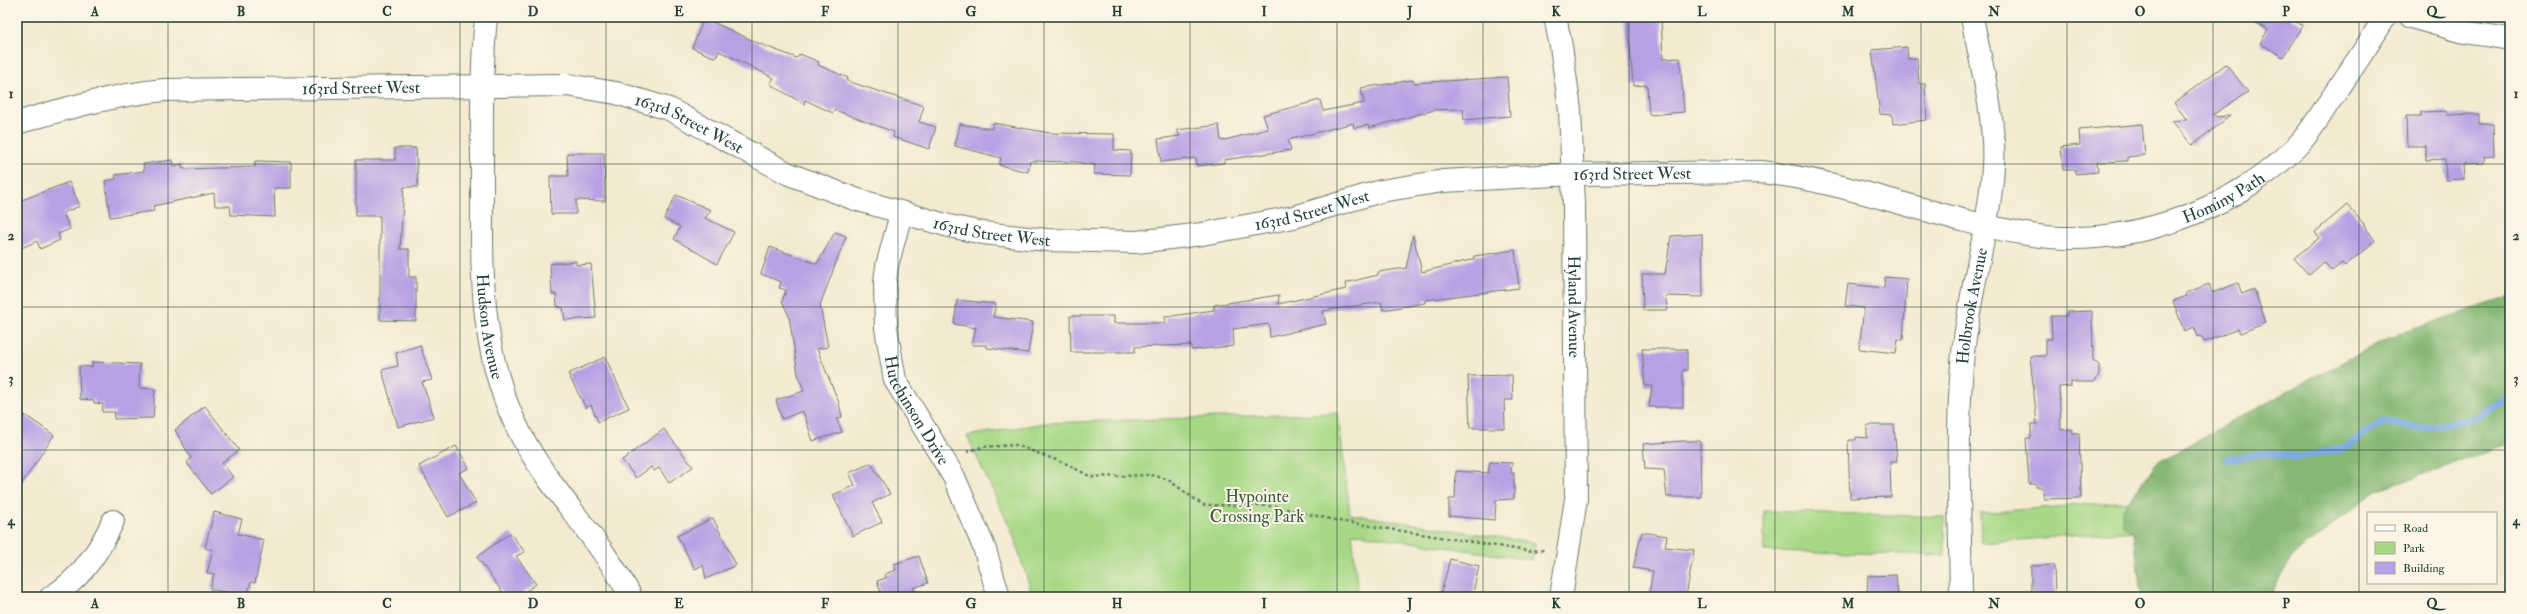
<svg xmlns="http://www.w3.org/2000/svg" width="2527" height="614" viewBox="0 0 2527 614" font-family="'IM FELL Double Pica',serif">
  <style>
    .green { fill: #a7d886; stroke: #638a5d }
    .forest { fill: #85b873; stroke: #527a54 }
    .lines { fill: none; stroke-linecap: round; stroke-linejoin: round }
    .stream { stroke: #7aabe5; stroke-width: 7 }
    .building { fill: #b8a0e4 }
    .minor-casing { stroke: #697a6b; stroke-width: 24 }
    .path { stroke: #697a6b; stroke-width: 2.5; stroke-dasharray: 3 3; stroke-linecap: butt }
    .minor { stroke: #fff; stroke-width: 22 }
    .grid { fill: none; stroke: #1f3d34; stroke-width: 1; stroke-opacity: 0.55 }
    .labels { text-anchor: middle; dominant-baseline: central; stroke-width: 4; stroke-linejoin: round; paint-order: stroke }
    .street-label { font-size: 17px; fill: #1f3d34; stroke: #fcf5e5 }
    .park-label { font-size: 17px; fill: #3a5c44; stroke: #fcf5e5 }
    .neatline { fill: none; stroke: #1f3d34; stroke-width: 1.5 }
    .grid-label { font-size: 13px; text-anchor: middle; font-weight: bold; fill: #1f3d34 }
  </style>
  <rect width="100%" height="100%" fill="#fcf5e5"/>
  <filter id="ink" filterUnits="userSpaceOnUse"><feTurbulence type="fractalNoise" baseFrequency=".025" numOctaves="2"/><feDisplacementMap in="SourceGraphic" scale="8" xChannelSelector="R" yChannelSelector="G"/><feConvolveMatrix kernelMatrix="1 2 1 2 8 2 1 2 1" color-interpolation-filters="sRGB"/></filter>
  <filter id="wash" filterUnits="userSpaceOnUse"><feTurbulence type="fractalNoise" baseFrequency=".012" numOctaves="4" result="noise"/><feDisplacementMap in="SourceGraphic" scale="16" xChannelSelector="R" yChannelSelector="G"/><feGaussianBlur stdDeviation="0.9" result="paint"/><feColorMatrix in="noise" values="0 0 0 0 0 0 0 0 0 0 0 0 0 0 0 0 0 1.4 0 .05"/><feComposite in="paint" operator="in"/></filter>
  <g filter="url(#wash)">
    <rect width="100%" height="100%" fill="#f3ead0"/>
    <g class="green">
      <path d="M 1338,413 L 1350,514 L 1535,543 L 1532,560 L 1352,533 L 1358,597 L 1033,597 L 1013,534 L 967,436 L 1045,423 Z"/>
      <path d="M 2128,501 L 2122,509 L 2134,531 L 1981,543 L 1980,513 Z"/>
      <path d="M 1764,511 L 1945,517 L 1945,555 L 1764,551 Z"/>
    </g>
    <path class="forest" d="M 2510,297 L 2510,443 L 2376,491 L 2293,556 L 2268,597 L 2141,597 L 2134,531 L 2123,526 L 2122,509 L 2158,462 L 2329,369 L 2407,330 Z"/>
    <g class="lines">
      <path class="stream" d="M 2227,459 L 2269,453 L 2295,457 L 2343,449 L 2383,421 L 2418,429 L 2474,419 L 2510,396"/>
    </g>
    <g id="blocks">
      <g class="building">
        <path d="M 1628,17 L 1661,17 L 1663,59 L 1680,58 L 1684,112 L 1649,115 L 1647,85 L 1633,86 Z"/>
        <path d="M 2247,17 L 2289,17 L 2303,26 L 2283,57 L 2260,43 L 2268,30 Z"/>
        <path d="M 704,18 L 760,44 L 797,58 L 800,54 L 819,62 L 818,65 L 848,78 L 847,81 L 924,106 L 919,122 L 936,127 L 929,149 L 893,137 L 894,132 L 835,110 L 833,113 L 805,100 L 804,104 L 770,84 L 774,78 L 719,51 L 716,58 L 692,48 Z"/>
        <path d="M 1907,47 L 1908,59 L 1917,58 L 1919,84 L 1925,84 L 1927,120 L 1893,124 L 1892,115 L 1880,114 L 1872,50 Z"/>
        <path d="M 2226,64 L 2248,92 L 2214,114 L 2216,117 L 2230,116 L 2192,145 L 2172,121 L 2187,120 L 2174,103 Z"/>
        <path d="M 1507,77 L 1510,116 L 1464,120 L 1463,109 L 1434,110 L 1369,128 L 1368,125 L 1354,128 L 1353,123 L 1288,140 L 1291,150 L 1224,160 L 1224,163 L 1197,166 L 1196,158 L 1161,162 L 1158,139 L 1180,136 L 1177,130 L 1219,125 L 1221,141 L 1268,129 L 1263,115 L 1320,100 L 1323,111 L 1364,103 L 1361,88 L 1413,80 L 1414,83 Z"/>
        <path d="M 2446,111 L 2447,115 L 2479,114 L 2479,124 L 2493,124 L 2494,156 L 2484,157 L 2484,163 L 2463,164 L 2464,179 L 2446,180 L 2445,159 L 2426,160 L 2426,146 L 2407,146 L 2406,116 L 2421,116 L 2421,112 Z"/>
        <path d="M 993,123 L 1050,133 L 1114,134 L 1114,150 L 1131,151 L 1130,175 L 1094,174 L 1095,165 L 1076,162 L 1030,161 L 1028,172 L 999,165 L 1001,158 L 955,146 L 960,124 L 992,129 Z"/>
        <path d="M 2142,124 L 2145,155 L 2128,157 L 2128,161 L 2097,162 L 2098,172 L 2075,174 L 2075,170 L 2063,170 L 2061,147 L 2080,145 L 2079,130 Z"/>
        <path d="M 395,148 L 416,148 L 418,187 L 404,187 L 400,249 L 409,249 L 409,277 L 416,277 L 416,321 L 380,320 L 380,216 L 356,216 L 356,160 L 395,160 Z"/>
        <path d="M 567,153 L 604,153 L 605,201 L 576,200 L 576,214 L 551,214 L 550,176 L 568,176 Z"/>
        <path d="M 172,160 L 173,166 L 182,164 L 183,169 L 255,167 L 255,161 L 291,162 L 291,188 L 274,188 L 275,217 L 231,215 L 230,206 L 215,206 L 214,193 L 153,206 L 154,211 L 110,217 L 105,181 L 116,179 L 115,175 L 144,171 L 143,164 Z"/>
        <path d="M 69,182 L 80,206 L 63,213 L 70,229 L 58,234 L 60,240 L 40,249 L 37,241 L 17,250 L 17,202 Z"/>
        <path d="M 676,195 L 711,210 L 705,218 L 734,232 L 717,264 L 674,239 L 680,227 L 664,219 Z"/>
        <path d="M 2347,205 L 2363,223 L 2375,241 L 2345,266 L 2342,263 L 2332,271 L 2324,262 L 2309,275 L 2294,258 L 2319,238 L 2315,232 Z"/>
        <path d="M 835,232 L 846,236 L 820,305 L 828,347 L 817,349 L 839,403 L 842,417 L 837,419 L 842,432 L 813,441 L 803,411 L 782,419 L 776,400 L 804,391 L 798,374 L 789,316 L 782,301 L 786,290 L 779,288 L 781,282 L 761,274 L 770,247 L 817,264 Z"/>
        <path d="M 1702,234 L 1703,297 L 1665,296 L 1668,310 L 1643,310 L 1642,274 L 1665,274 L 1671,236 Z"/>
        <path d="M 1413,235 L 1422,272 L 1474,259 L 1474,256 L 1515,250 L 1519,288 L 1425,300 L 1425,303 L 1383,310 L 1381,302 L 1323,311 L 1326,324 L 1270,337 L 1269,324 L 1233,329 L 1234,346 L 1191,350 L 1191,345 L 1135,347 L 1135,352 L 1071,352 L 1070,316 L 1114,316 L 1114,323 L 1166,323 L 1165,317 L 1214,310 L 1214,305 L 1279,295 L 1278,304 L 1346,289 L 1345,283 L 1378,275 L 1378,272 L 1406,268 Z"/>
        <path d="M 576,261 L 576,265 L 591,264 L 596,318 L 565,320 L 563,308 L 557,306 L 556,294 L 552,294 L 550,264 Z"/>
        <path d="M 1885,277 L 1907,279 L 1903,340 L 1898,339 L 1896,353 L 1859,349 L 1864,308 L 1845,306 L 1848,284 L 1884,288 Z"/>
        <path d="M 2238,283 L 2242,294 L 2254,289 L 2266,323 L 2240,333 L 2238,329 L 2204,342 L 2201,336 L 2198,337 L 2194,327 L 2184,331 L 2173,301 L 2187,296 L 2186,293 L 2209,284 L 2212,293 Z"/>
        <path d="M 957,300 L 996,304 L 993,317 L 1033,322 L 1028,353 L 987,348 L 987,345 L 972,345 L 976,328 L 954,324 Z"/>
        <path d="M 2092,311 L 2093,360 L 2099,365 L 2099,375 L 2093,382 L 2071,382 L 2071,386 L 2059,387 L 2061,430 L 2072,429 L 2073,433 L 2079,433 L 2081,498 L 2044,499 L 2043,487 L 2036,487 L 2036,484 L 2029,484 L 2026,438 L 2031,438 L 2031,424 L 2037,424 L 2030,356 L 2046,356 L 2046,339 L 2052,339 L 2051,316 L 2067,316 L 2067,312 Z"/>
        <path d="M 420,345 L 432,380 L 422,382 L 434,417 L 398,427 L 382,370 L 398,366 L 396,353 Z"/>
        <path d="M 1642,349 L 1687,349 L 1687,370 L 1683,370 L 1683,407 L 1649,407 L 1652,386 L 1645,386 Z"/>
        <path d="M 605,357 L 629,408 L 598,422 L 591,405 L 586,408 L 568,374 Z"/>
        <path d="M 92,362 L 140,364 L 139,388 L 155,389 L 153,418 L 114,419 L 115,412 L 102,412 L 103,404 L 94,403 L 94,400 L 80,399 L 79,366 L 92,367 Z"/>
        <path d="M 1512,375 L 1513,400 L 1504,400 L 1505,428 L 1470,428 L 1468,376 Z"/>
        <path d="M 205,406 L 239,450 L 222,463 L 233,477 L 211,494 L 187,463 L 191,458 L 175,430 Z"/>
        <path d="M 25,415 L 54,435 L 17,491 L 17,428 Z"/>
        <path d="M 1867,425 L 1894,425 L 1897,462 L 1890,462 L 1891,497 L 1850,498 L 1848,440 L 1856,440 L 1856,437 L 1867,438 Z"/>
        <path d="M 664,429 L 693,467 L 669,483 L 659,468 L 654,471 L 651,467 L 636,478 L 622,460 Z"/>
        <path d="M 1683,441 L 1700,441 L 1701,497 L 1667,497 L 1664,470 L 1645,469 L 1643,444 Z"/>
        <path d="M 456,446 L 469,468 L 459,473 L 476,503 L 448,517 L 419,466 Z"/>
        <path d="M 1490,462 L 1512,463 L 1511,473 L 1514,473 L 1514,499 L 1496,500 L 1495,520 L 1449,516 L 1449,499 L 1455,499 L 1456,471 L 1488,473 Z"/>
        <path d="M 871,463 L 890,494 L 872,503 L 882,522 L 853,536 L 833,495 L 855,485 L 849,473 Z"/>
        <path d="M 214,512 L 242,519 L 238,534 L 264,540 L 255,583 L 251,582 L 247,597 L 210,589 L 214,574 L 207,573 L 213,550 L 205,548 Z"/>
        <path d="M 713,518 L 736,565 L 706,579 L 703,565 L 695,569 L 677,536 Z"/>
        <path d="M 1642,532 L 1667,536 L 1665,547 L 1694,550 L 1686,597 L 1649,594 L 1653,571 L 1633,568 Z"/>
        <path d="M 510,533 L 525,552 L 516,556 L 536,584 L 518,597 L 506,597 L 477,557 Z"/>
        <path d="M 919,556 L 928,583 L 913,588 L 916,597 L 882,597 L 877,581 L 886,578 L 885,574 L 896,570 L 894,564 Z"/>
        <path d="M 1450,559 L 1479,566 L 1472,597 L 1440,597 Z"/>
        <path d="M 2054,565 L 2055,597 L 2031,597 L 2031,566 Z"/>
        <path d="M 1896,575 L 1898,597 L 1867,597 L 1868,576 Z"/>
      </g>
    </g>
  </g>
  <g filter="url(#ink)">
    <use href="#blocks" fill-opacity="0" stroke="#697a6b" stroke-width="1"/>
    <g class="lines">
      <g class="minor-casing">
        <g id="minor">
          <path id="s1" d="M 486,17 C 481,71 482,125 482,179 C 482,269 478,355 522,437 C 553,494 601,540 631,597"/>
          <path id="s2" d="M 1555,17 L 1561,46 L 1570,110 L 1574,205 L 1576,499 L 1561,597"/>
          <path d="M 2411,17 L 2464,32 L 2510,39"/>
          <path id="s3" d="M 17,123 C 66,108 113,95 164,90 L 567,85 L 616,93 L 669,109 L 789,174 L 855,199 L 949,226 L 983,233 L 1047,240 L 1137,242 L 1202,234 L 1294,217 L 1381,191 L 1443,181 L 1574,174 L 1761,172 C 1852,182 1937,219 2026,234 C 2119,251 2232,213 2297,146 C 2309,134 2318,119 2327,105 C 2347,76 2367,47 2385,17"/>
          <path id="s4" d="M 901,214 L 887,266 L 885,282 L 886,328 L 895,380 L 954,477 L 984,547 L 999,597"/>
          <path d="M 51,597 C 80,580 100,550 113,521"/>
          <path id="s5" d="M 1961,597 C 1960,520 1956,441 1962,364 C 1967,298 1989,233 1993,167 C 1996,117 1981,65 1972,17"/>
        </g>
      </g>
      <path class="path" d="M 967,452 L 982,447 L 1016,445 L 1067,464 L 1091,477 L 1151,475 L 1167,479 L 1203,505 L 1274,506 L 1339,521 L 1528,551 L 1544,550"/>
      <use href="#minor" class="minor"/>
    </g>
  </g>
  <path class="grid" d="M 168,17 L 168,597M 314,17 L 314,597M 460,17 L 460,597M 606,17 L 606,597M 752,17 L 752,597M 898,17 L 898,597M 1044,17 L 1044,597M 1190,17 L 1190,597M 1337,17 L 1337,597M 1483,17 L 1483,597M 1629,17 L 1629,597M 1775,17 L 1775,597M 1921,17 L 1921,597M 2067,17 L 2067,597M 2213,17 L 2213,597M 2359,17 L 2359,597M 17,164 L 2510,164M 17,307 L 2510,307M 17,450 L 2510,450"/>
  <g class="labels">
    <g class="street-label">
      <text stroke="none"><textPath href="#s3" startOffset="348">163rd Street West</textPath></text>
      <text stroke="none"><textPath href="#s3" startOffset="683">163rd Street West</textPath></text>
      <text stroke="none"><textPath href="#s3" startOffset="1655">163rd Street West</textPath></text>
      <text stroke="none"><textPath href="#s3" startOffset="2261">Hominy Path</textPath></text>
      <text stroke="none"><textPath href="#s3" startOffset="1331">163rd Street West</textPath></text>
      <text stroke="none"><textPath href="#s3" startOffset="1007">163rd Street West</textPath></text>
      <text stroke="none"><textPath href="#s5" startOffset="292">Holbrook Avenue</textPath></text>
      <text stroke="none"><textPath href="#s2" startOffset="291">Hyland Avenue</textPath></text>
      <text stroke="none"><textPath href="#s1" startOffset="310">Hudson Avenue</textPath></text>
      <text stroke="none"><textPath href="#s4" startOffset="205">Hutchinson Drive</textPath></text>
    </g>
    <g class="park-label">
      <text x="1257" y="496">Hypointe<tspan x="1257" dy="20">Crossing Park</tspan></text>
    </g>
  </g>
  <rect width="2527" height="614" fill="none" stroke="#fcf5e5" stroke-width="44"/>
  <rect x="2367" y="512" width="130" height="72" fill="#fcf5e5" stroke="#a4ab9e"/>
  <rect x="2375" y="525" width="20" height="6" fill="#ffffff" stroke="#a4ab9e"/>
  <text x="2403" y="532" font-size="12" fill="#1f3d34">Road</text>
  <rect x="2375" y="542" width="20" height="12" fill="#a7d886" stroke="#a4ab9e"/>
  <text x="2403" y="552" font-size="12" fill="#1f3d34">Park</text>
  <rect x="2375" y="562" width="20" height="12" fill="#b8a0e4" stroke="#a4ab9e"/>
  <text x="2403" y="572" font-size="12" fill="#1f3d34">Building</text>
  <rect x="22" y="22" width="2483" height="570" class="neatline"/>
  <g class="grid-label">
    <text x="95" y="16">A</text>
    <text x="241" y="16">B</text>
    <text x="387" y="16">C</text>
    <text x="533" y="16">D</text>
    <text x="679" y="16">E</text>
    <text x="825" y="16">F</text>
    <text x="971" y="16">G</text>
    <text x="1117" y="16">H</text>
    <text x="1264" y="16">I</text>
    <text x="1410" y="16">J</text>
    <text x="1556" y="16">K</text>
    <text x="1702" y="16">L</text>
    <text x="1848" y="16">M</text>
    <text x="1994" y="16">N</text>
    <text x="2140" y="16">O</text>
    <text x="2286" y="16">P</text>
    <text x="2432" y="16">Q</text>
    <text x="11" y="98">1</text>
    <text x="2516" y="98">1</text>
    <text x="11" y="240">2</text>
    <text x="2516" y="240">2</text>
    <text x="11" y="383">3</text>
    <text x="2516" y="383">3</text>
    <text x="11" y="525">4</text>
    <text x="2516" y="525">4</text>
    <text x="95" y="608">A</text>
    <text x="241" y="608">B</text>
    <text x="387" y="608">C</text>
    <text x="533" y="608">D</text>
    <text x="679" y="608">E</text>
    <text x="825" y="608">F</text>
    <text x="971" y="608">G</text>
    <text x="1117" y="608">H</text>
    <text x="1264" y="608">I</text>
    <text x="1410" y="608">J</text>
    <text x="1556" y="608">K</text>
    <text x="1702" y="608">L</text>
    <text x="1848" y="608">M</text>
    <text x="1994" y="608">N</text>
    <text x="2140" y="608">O</text>
    <text x="2286" y="608">P</text>
    <text x="2432" y="608">Q</text>
  </g>
</svg>
